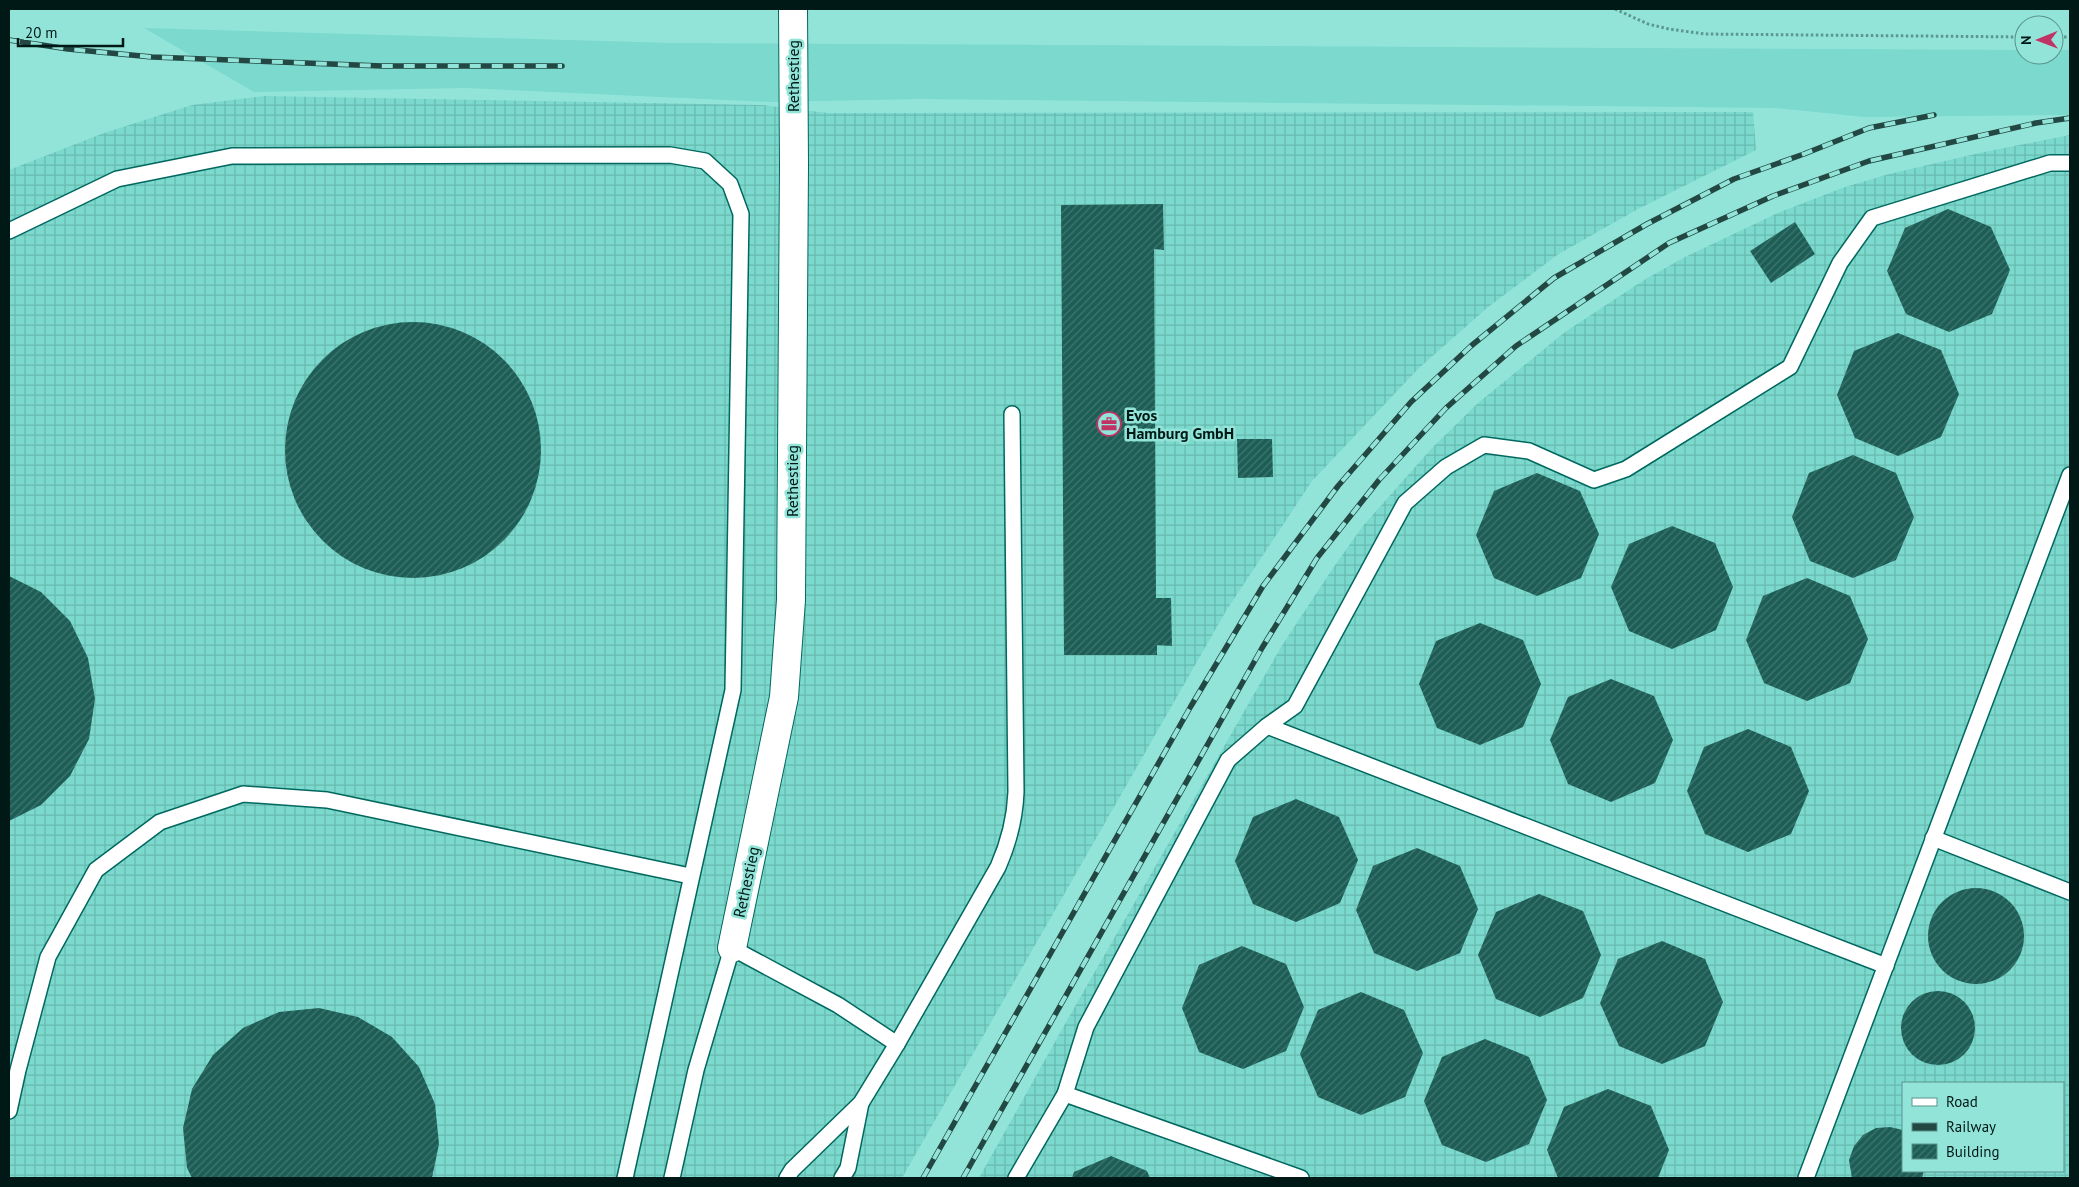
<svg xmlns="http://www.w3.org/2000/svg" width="2079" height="1187" viewBox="0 0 2079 1187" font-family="'PT Sans',sans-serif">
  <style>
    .built { fill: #7bd9cd }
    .industrial { fill: url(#industrial-grid); fill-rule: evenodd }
    .building { fill: url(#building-hatch) }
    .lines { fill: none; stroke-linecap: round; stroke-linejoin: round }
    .service-casing { stroke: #00685f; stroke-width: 18 }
    .minor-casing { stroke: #00685f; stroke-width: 30 }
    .path { stroke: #5b978f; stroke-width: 3; stroke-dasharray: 2.5 2.5; stroke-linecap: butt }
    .service { stroke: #fff; stroke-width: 15 }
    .minor { stroke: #fff; stroke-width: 28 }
    .rail-casing { stroke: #234843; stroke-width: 5.5 }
    .rail { stroke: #92e4d9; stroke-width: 4; stroke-dasharray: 11; stroke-linecap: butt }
    .labels { text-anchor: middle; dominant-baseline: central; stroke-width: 5; stroke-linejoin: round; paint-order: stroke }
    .street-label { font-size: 16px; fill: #011916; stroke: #92e4d9 }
    .poi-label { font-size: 16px; font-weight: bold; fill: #011916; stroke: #92e4d9; text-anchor: start }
  </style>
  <defs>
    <pattern id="industrial-grid" width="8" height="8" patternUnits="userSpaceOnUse" patternTransform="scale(1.25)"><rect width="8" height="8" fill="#7bd9cd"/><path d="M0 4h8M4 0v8" fill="none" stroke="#69baaf"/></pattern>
    <pattern id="building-hatch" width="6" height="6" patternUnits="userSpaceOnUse" patternTransform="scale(1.25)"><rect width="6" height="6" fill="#1c5e56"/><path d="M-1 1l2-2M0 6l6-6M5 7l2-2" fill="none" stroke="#42756f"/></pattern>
  </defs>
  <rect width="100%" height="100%" fill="#92e4d9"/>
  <path class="built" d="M 144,28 L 671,43 L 2024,50 L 2024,55 L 2054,55 L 2054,50 L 2070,50 L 2070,115 L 1865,117 L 1776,108 L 918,99 L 772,102 L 465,88 L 254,92 Z"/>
  <g class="industrial">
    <path d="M 265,96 L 762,105 L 828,113 L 1753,112 L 1756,150 L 1638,209 L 1557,255 L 1487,308 L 1419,368 L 1312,481 L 1226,611 L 902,1178 L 9,1178 L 9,170 L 104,133 L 192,105 Z"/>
    <path d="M 2070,135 L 2070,1178 L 979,1178 L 1065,1024 L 1281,647 L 1331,571 L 1362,527 L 1432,448 L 1478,403 L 1565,332 L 1644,280 L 1685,257 L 1780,212 L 1845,187 L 1889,174 L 1984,152 ZM 1903,1083 L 2063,1083 L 2063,1171 L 1903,1171 Z"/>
  </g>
  <g class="building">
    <path d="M 1163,204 L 1164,250 L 1154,249 L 1156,598 L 1171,598 L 1172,646 L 1157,645 L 1157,655 L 1064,655 L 1061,205 Z"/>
    <path d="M 1948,209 L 1991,227 L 2010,270 L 1992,314 L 1949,332 L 1906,314 L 1887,271 L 1905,228 Z"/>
    <path d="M 1795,222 L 1815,254 L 1771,283 L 1750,251 Z"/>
    <circle cx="413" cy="450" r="128"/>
    <path d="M 1898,333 L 1941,350 L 1959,394 L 1941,437 L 1898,456 L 1855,438 L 1837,395 L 1854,351 Z"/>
    <path d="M 1237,439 L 1272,439 L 1273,477 L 1238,478 Z"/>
    <path d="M 1853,455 L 1896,473 L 1914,517 L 1896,560 L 1853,578 L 1810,561 L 1792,517 L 1809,473 Z"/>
    <path d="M 1537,473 L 1580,491 L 1599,534 L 1581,578 L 1537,596 L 1494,578 L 1476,535 L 1494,491 Z"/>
    <path d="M 1672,526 L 1715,543 L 1733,587 L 1716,630 L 1672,649 L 1629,631 L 1611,587 L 1629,544 Z"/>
    <path d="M 9,576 L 41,592 L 70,621 L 88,658 L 95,699 L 89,739 L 70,776 L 41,805 L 9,821 Z"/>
    <path d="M 1807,578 L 1850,596 L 1868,639 L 1850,683 L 1807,701 L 1764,683 L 1746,640 L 1763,596 Z"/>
    <path d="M 1480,623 L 1523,640 L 1541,684 L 1523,727 L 1480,745 L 1437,728 L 1419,684 L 1436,641 Z"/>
    <path d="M 1611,679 L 1654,696 L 1673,740 L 1655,783 L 1611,802 L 1568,784 L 1550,740 L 1568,697 Z"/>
    <path d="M 1748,729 L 1791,747 L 1809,791 L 1791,834 L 1748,852 L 1705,834 L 1687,791 L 1704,747 Z"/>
    <path d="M 1296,799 L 1339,817 L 1358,860 L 1340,903 L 1296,922 L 1253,904 L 1235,861 L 1253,817 Z"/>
    <path d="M 1417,848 L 1460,866 L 1478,909 L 1460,953 L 1417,971 L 1374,953 L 1356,910 L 1373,866 Z"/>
    <circle cx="1976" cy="936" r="48"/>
    <path d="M 1539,894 L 1583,911 L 1601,955 L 1583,998 L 1540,1017 L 1496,999 L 1478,955 L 1496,912 Z"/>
    <path d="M 1662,941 L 1705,959 L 1723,1002 L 1705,1046 L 1662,1064 L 1619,1046 L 1600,1003 L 1618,959 Z"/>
    <path d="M 1242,946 L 1286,964 L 1304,1007 L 1286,1051 L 1243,1069 L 1199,1052 L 1182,1008 L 1199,965 Z"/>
    <circle cx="1938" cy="1028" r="37"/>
    <path d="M 1361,992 L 1404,1010 L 1423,1053 L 1405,1097 L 1361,1115 L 1318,1097 L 1300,1054 L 1318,1010 Z"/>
    <path d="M 319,1008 L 358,1017 L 392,1037 L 419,1067 L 435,1104 L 439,1144 L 432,1178 L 192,1178 L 187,1168 L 183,1128 L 192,1089 L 213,1055 L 243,1028 L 279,1012 Z"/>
    <path d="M 1485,1039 L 1529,1057 L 1547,1100 L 1529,1144 L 1486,1162 L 1442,1145 L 1424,1101 L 1442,1057 Z"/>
    <path d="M 1608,1089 L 1651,1106 L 1669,1150 L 1658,1178 L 1558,1178 L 1547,1150 L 1564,1107 Z"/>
    <path d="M 1890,1127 L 1903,1130 L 1903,1171 L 1924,1171 L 1922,1178 L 1852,1178 L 1849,1160 L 1854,1146 L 1863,1135 L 1876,1128 Z"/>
    <path d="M 1111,1156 L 1147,1171 L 1150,1178 L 1072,1178 L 1074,1172 Z"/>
  </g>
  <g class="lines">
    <g class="service-casing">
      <g id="service">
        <path d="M 9,231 L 117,179 L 232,156 L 670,155 L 705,161 L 730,184 L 741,214 L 733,690 L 625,1178"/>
        <path d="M 1267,726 L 1886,966"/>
        <path d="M 1933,838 L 2070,892"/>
        <path d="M 1065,1094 L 1301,1178"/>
        <path d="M 9,1111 L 18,1070 L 48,957 L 96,870 L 160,822 L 243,794 L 327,800 L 690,876"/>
        <path d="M 672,1178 L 696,1070 L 732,948 L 838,1005 L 897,1044"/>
        <path d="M 787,1178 L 792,1170 L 861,1103 L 897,1044 L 998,867 C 1009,842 1015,819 1016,792 L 1012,414"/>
        <path d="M 842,1178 L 848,1168 L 861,1103"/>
        <path d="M 1016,1178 L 1065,1094 L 1086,1027 L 1228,760 L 1267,726 L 1295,706 L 1405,503 L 1446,467 L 1484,445 L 1529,451 L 1594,480 L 1626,469 L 1790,367 L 1840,263 L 1872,218 L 2050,163 L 2070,163"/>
        <path d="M 1806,1178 L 2070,475"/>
      </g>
    </g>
    <g class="minor-casing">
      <path id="minor" d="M 732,948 L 784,697 L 791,600 L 794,165 L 793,9"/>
    </g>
    <g class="path">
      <path d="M 1615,9 L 1648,24 L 1669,29 L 1705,34 L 2024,37"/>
      <path d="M 2054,37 L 2070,37"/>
    </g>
    <use href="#service" class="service"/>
    <use href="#minor" class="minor"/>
    <g class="rail-casing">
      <g id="rail">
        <path d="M 9,40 L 68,49 L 152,57 L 382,66 L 562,66"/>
        <path d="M 923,1178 L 1191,706 L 1263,586 L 1338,486 L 1411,402 L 1471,346 L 1554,278 L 1647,224 L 1734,179 L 1804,154 L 1869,128 L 1934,115"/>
        <path d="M 963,1178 L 1262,648 L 1317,558 L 1379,480 L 1446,408 L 1516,346 L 1669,243 L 1773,196 L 1869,161 L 2036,123 L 2070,118"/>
      </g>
    </g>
    <use href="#rail" class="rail"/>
  </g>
  <defs>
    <g id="office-ring" transform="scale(1.25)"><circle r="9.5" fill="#92e4d9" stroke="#c03364" stroke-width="1.5"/><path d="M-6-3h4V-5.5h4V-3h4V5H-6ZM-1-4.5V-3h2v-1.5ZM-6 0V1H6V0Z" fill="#c03364"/></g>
  </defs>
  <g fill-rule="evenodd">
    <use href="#office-ring" x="1109" y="424"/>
  </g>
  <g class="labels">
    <g class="street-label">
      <text transform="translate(793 76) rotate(-90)">Rethestieg</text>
      <text transform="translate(792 481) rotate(-90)">Rethestieg</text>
      <text transform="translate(746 882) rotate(-78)">Rethestieg</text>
    </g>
    <g class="poi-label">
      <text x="1126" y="415">Evos<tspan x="1126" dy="18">Hamburg GmbH</tspan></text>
    </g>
  </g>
  <rect width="2079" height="1187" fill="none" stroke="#011916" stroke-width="20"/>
  <rect x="1902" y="1082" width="162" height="90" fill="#92e4d9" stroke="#58938b"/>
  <rect x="1912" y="1098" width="25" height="8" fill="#ffffff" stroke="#58938b"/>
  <text x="1946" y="1107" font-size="15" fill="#011916">Road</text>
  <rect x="1912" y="1123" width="25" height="8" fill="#234843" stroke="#58938b"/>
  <text x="1946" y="1132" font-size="15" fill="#011916">Railway</text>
  <rect x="1912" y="1144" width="25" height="15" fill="url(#building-hatch)" stroke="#58938b"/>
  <text x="1946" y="1157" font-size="15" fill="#011916">Building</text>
  <g transform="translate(2039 40) rotate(269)"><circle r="24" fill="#92e4d9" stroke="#58938b"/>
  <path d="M0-4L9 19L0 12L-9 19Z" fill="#c03364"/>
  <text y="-8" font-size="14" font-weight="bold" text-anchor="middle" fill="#011916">N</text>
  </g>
  <path d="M18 38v8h105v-8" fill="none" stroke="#011916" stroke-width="2.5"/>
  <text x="25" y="38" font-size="15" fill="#011916" stroke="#92e4d9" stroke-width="4" paint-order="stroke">20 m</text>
</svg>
